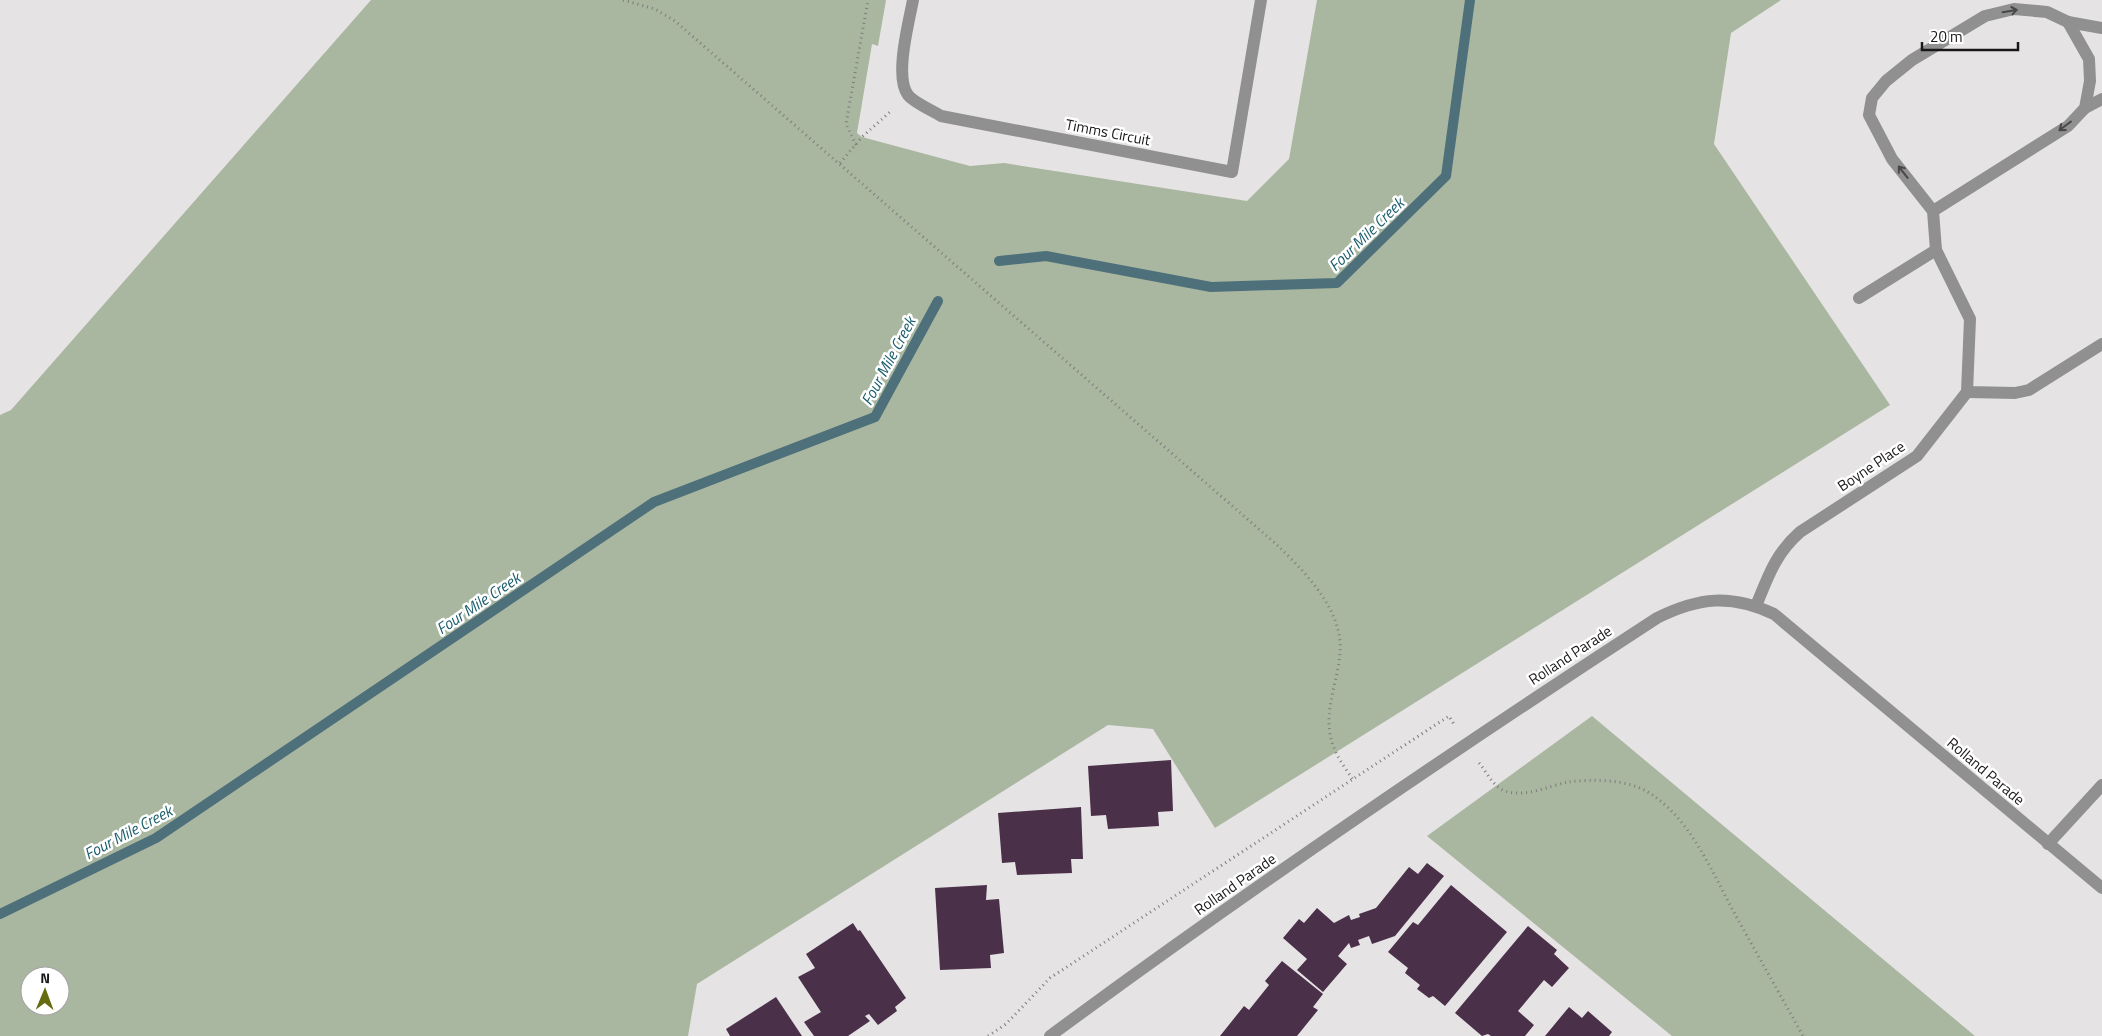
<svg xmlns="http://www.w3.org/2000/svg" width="2102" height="1036" viewBox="0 0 2102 1036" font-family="'Titillium Web',sans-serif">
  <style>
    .green { fill: #aab7a0; fill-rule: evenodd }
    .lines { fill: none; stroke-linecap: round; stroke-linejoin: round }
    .stream { stroke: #4e707a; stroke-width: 10 }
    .building { fill: #4b3049 }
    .path { stroke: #7e7c7d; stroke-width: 3; stroke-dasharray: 1 4; stroke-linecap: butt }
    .service { stroke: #909091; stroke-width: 12 }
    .minor { stroke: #909091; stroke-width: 12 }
    .oneway { stroke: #494849 }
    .labels { text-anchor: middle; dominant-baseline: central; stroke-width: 5; stroke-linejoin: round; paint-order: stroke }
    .street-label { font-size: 15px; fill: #191819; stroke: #fff }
    .water-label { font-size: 16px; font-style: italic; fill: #1a5d6d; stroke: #fff }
  </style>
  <rect width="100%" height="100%" fill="#e6e3e5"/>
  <g class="green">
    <path d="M 371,0 L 886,0 L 878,46 L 872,44 L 857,133 L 862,137 L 970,166 L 1004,163 L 1247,201 L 1289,159 L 1317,0 L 1781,0 L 1731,33 L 1714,144 L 1890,405 L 1215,828 L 1153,729 L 1108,725 L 697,984 L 688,1036 L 0,1036 L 0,415 L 11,410 ZM 30,976 L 60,976 L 60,1006 L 30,1006 Z"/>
    <path d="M 1592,716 L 1975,1036 L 1672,1036 L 1427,836 Z"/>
  </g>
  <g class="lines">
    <g class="stream">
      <path d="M 999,261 L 1046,256 L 1211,287 L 1337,283 L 1446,176 L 1470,0"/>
      <path d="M 0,914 L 156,838 L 654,502 L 875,417 L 938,301"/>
    </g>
  </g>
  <g class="building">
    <path d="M 1171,760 L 1173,811 L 1158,812 L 1159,826 L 1108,829 L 1106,815 L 1091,816 L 1088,766 Z"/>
    <path d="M 1081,807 L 1083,859 L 1071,859 L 1072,873 L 1017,875 L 1015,862 L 1002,863 L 998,813 Z"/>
    <path d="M 1427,863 L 1444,876 L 1395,936 L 1372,944 L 1369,936 L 1358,940 L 1360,945 L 1351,948 L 1349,943 L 1338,956 L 1347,964 L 1323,992 L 1297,970 L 1307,959 L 1283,938 L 1299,919 L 1304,923 L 1317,908 L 1334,923 L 1349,915 L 1351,920 L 1360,917 L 1359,914 L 1376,908 L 1409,867 L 1418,874 Z"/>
    <path d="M 987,885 L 986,900 L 999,899 L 1004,953 L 990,955 L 991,968 L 940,970 L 935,888 Z"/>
    <path d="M 1451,885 L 1507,932 L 1445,1006 L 1433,996 L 1429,998 L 1417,989 L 1420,985 L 1405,973 L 1408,968 L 1388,952 L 1413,922 L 1418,925 Z"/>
    <path d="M 853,923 L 858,931 L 860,930 L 906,998 L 895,1007 L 897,1011 L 878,1025 L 869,1014 L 865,1016 L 870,1021 L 848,1036 L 814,1036 L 804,1022 L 821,1012 L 798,977 L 815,968 L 806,954 Z"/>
    <path d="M 1528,926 L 1557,950 L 1554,954 L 1569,968 L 1552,987 L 1544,980 L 1518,1011 L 1534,1025 L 1525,1036 L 1491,1036 L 1488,1034 L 1482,1036 L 1455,1013 Z"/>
    <path d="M 1282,961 L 1323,994 L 1313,1007 L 1318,1010 L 1297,1036 L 1220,1036 L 1244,1006 L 1249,1010 L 1269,985 L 1265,981 Z"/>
    <path d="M 776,997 L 802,1036 L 730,1036 L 726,1029 Z"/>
    <path d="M 1569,1007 L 1582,1018 L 1588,1011 L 1612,1032 L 1609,1036 L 1545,1036 Z"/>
  </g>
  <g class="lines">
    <g class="path">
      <path d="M 623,0 L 655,9 L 675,21 L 1276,544 C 1301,568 1332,599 1339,634 C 1346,672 1318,709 1334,748 C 1338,759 1347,770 1353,780"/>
      <path d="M 856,145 L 846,124 L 868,0"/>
      <path d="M 840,163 L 862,137 L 891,111"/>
      <path d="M 1479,763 C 1486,771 1491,783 1501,789 C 1521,800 1548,786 1568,782 C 1592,779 1624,779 1646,791 C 1691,817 1712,873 1736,916 C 1758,956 1781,996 1803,1036"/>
      <path d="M 988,1036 L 1006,1024 L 1050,978 L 1449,716 L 1455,726"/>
    </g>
    <g class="service">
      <path d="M 2068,22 L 2102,28"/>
      <path d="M 2085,108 L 2102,99"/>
      <path d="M 1933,211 L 2068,126 L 2085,108 L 2090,81 L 2089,59 L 2068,22 L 2047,12 L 2014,9 L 1985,16 L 1912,60 L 1886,81 L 1872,98 L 1869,115 L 1892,159 L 1933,211 L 1936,250 L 1970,319 L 1967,392 L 2015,393 L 2029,390 L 2102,344"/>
      <path d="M 1859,298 L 1936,250"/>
    </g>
    <g class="minor">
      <path d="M 913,0 C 909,22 894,77 908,95 C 913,102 933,111 941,116 L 1232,172 L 1261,0"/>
      <path d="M 1756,606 C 1768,577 1775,554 1800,532 L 1917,456 L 1967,392"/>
      <path d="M 2048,844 L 2102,785"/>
      <path d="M 1050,1036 C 1248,890 1451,752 1657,618 C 1699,597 1731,594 1774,614 L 2102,888"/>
    </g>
  </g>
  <defs><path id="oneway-shaft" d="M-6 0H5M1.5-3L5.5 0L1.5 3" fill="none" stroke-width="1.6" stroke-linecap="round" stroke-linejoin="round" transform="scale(1.25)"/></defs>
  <g class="oneway">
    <use href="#oneway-shaft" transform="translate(2010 11) rotate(-9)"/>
    <use href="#oneway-shaft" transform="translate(2065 126) rotate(143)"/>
    <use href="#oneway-shaft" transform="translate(1903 172) rotate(-128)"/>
  </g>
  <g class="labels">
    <g class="street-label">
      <text transform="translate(1108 132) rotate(11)">Timms Circuit</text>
      <text transform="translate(1871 466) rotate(-34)">Boyne Place</text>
      <text transform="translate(1570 655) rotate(-33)">Rolland Parade</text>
      <text transform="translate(1986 771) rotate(40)">Rolland Parade</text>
      <text transform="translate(1235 884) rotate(-35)">Rolland Parade</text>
    </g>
    <g class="water-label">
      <text transform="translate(1366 234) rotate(-44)">Four Mile Creek</text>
      <text transform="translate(888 361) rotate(-62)">Four Mile Creek</text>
      <text transform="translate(478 603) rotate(-34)">Four Mile Creek</text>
      <text transform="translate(128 832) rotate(-28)">Four Mile Creek</text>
    </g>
  </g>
  <g transform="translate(45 991) rotate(1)"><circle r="24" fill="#ffffff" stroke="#a3a3a3"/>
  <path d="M0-4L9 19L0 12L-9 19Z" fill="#656b0f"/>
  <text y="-8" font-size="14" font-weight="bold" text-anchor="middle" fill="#191819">N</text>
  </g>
  <path d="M1922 42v8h96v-8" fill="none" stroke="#191819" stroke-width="2.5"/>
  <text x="1930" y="42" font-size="15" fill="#191819" stroke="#ffffff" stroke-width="4" paint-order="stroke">20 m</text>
</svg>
